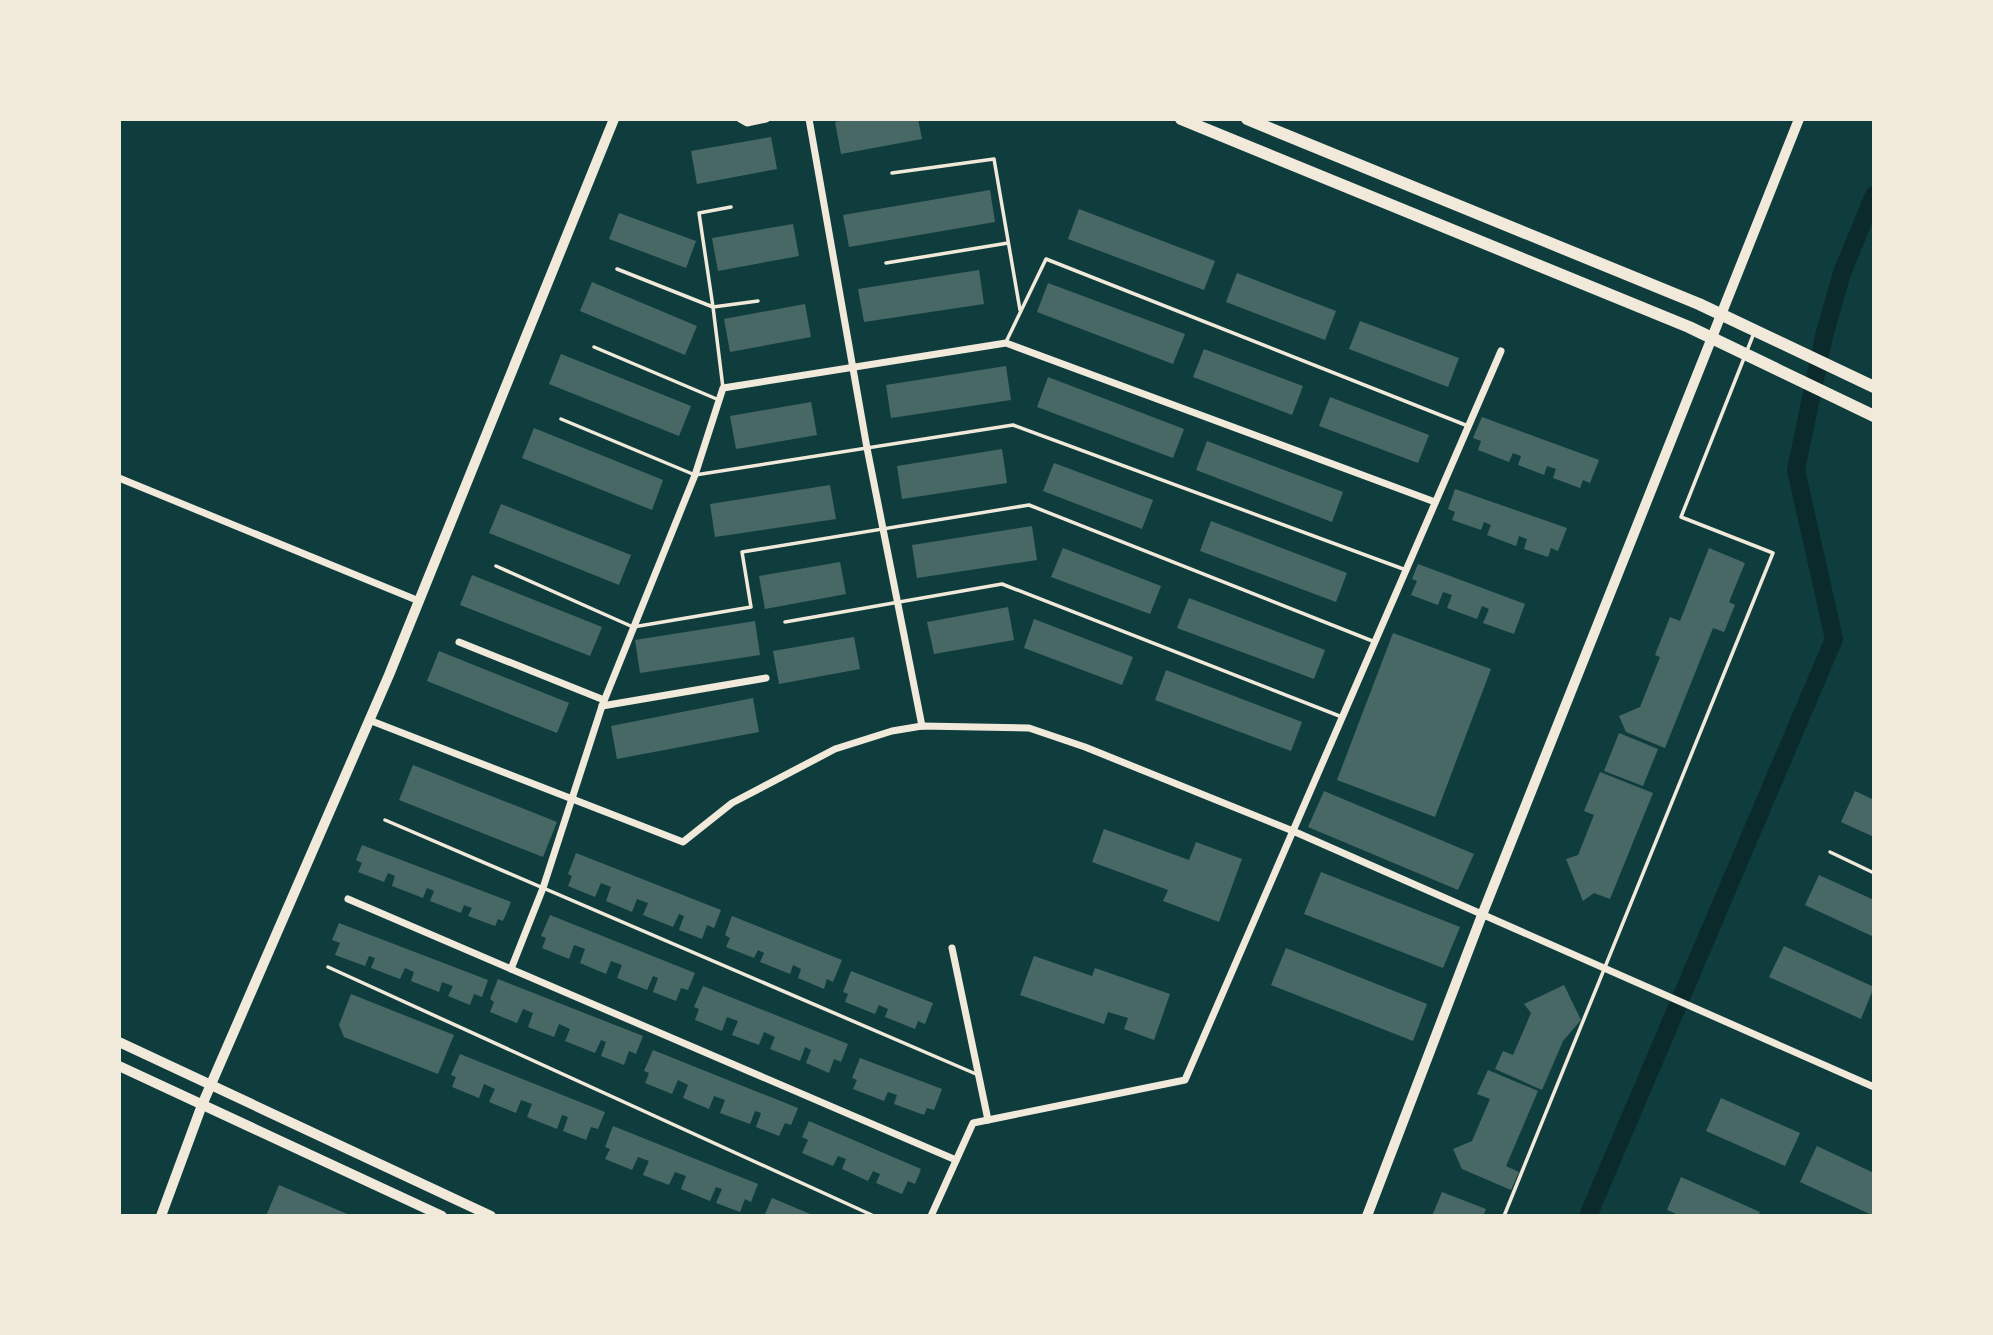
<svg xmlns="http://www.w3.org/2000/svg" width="1993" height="1335" viewBox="0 0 1993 1335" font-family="'Nunito Sans',sans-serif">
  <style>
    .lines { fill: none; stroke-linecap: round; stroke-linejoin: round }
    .canal { stroke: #0a2a2b; stroke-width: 18 }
    .building { fill: #486865 }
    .service { stroke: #f1e9da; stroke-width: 3.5 }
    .minor { stroke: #f1e9da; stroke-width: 7 }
    .tertiary { stroke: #f1e9da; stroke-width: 10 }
    .primary { stroke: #f1e9da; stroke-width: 12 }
  </style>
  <rect width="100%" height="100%" fill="#0f3d3e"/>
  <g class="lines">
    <path class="canal" d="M 1588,1216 L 1834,639 L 1796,470 L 1824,336 L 1842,273 L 1874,195"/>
  </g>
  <g class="building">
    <path d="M 849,119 L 918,119 L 922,139 L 841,154 L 835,122 Z"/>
    <path d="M 771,137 L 777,169 L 697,184 L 691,151 Z"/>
    <path d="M 990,190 L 995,222 L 849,247 L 843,215 Z"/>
    <path d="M 1079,209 L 1215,261 L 1204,290 L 1068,239 Z"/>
    <path d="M 619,213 L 696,241 L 686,268 L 609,239 Z"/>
    <path d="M 793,224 L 799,256 L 718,271 L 712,238 Z"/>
    <path d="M 979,270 L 984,304 L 864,322 L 858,289 Z"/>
    <path d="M 1237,273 L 1336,311 L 1325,340 L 1226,302 Z"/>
    <path d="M 592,282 L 697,326 L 685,355 L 580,311 Z"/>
    <path d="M 1048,283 L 1185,334 L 1173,364 L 1037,312 Z"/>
    <path d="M 805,304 L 811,337 L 730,352 L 724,319 Z"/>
    <path d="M 1360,321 L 1459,358 L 1448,387 L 1349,349 Z"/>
    <path d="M 1204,349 L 1303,386 L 1292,415 L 1193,377 Z"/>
    <path d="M 561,354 L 691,406 L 679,436 L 549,384 Z"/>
    <path d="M 1006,366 L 1011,400 L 891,418 L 886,385 Z"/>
    <path d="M 1048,377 L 1184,429 L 1173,458 L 1037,407 Z"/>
    <path d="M 1330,397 L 1429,435 L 1418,463 L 1319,426 Z"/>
    <path d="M 811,402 L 817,435 L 736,449 L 730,416 Z"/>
    <path d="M 1482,417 L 1599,460 L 1590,483 L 1583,480 L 1580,488 L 1553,478 L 1556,469 L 1547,466 L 1544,475 L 1518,465 L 1521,456 L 1513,453 L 1509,462 L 1478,450 L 1481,441 L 1473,438 Z"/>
    <path d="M 534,428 L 663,480 L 652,510 L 522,458 Z"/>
    <path d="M 1207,441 L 1343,492 L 1332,522 L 1196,470 Z"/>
    <path d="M 1002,449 L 1007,483 L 902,499 L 897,466 Z"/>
    <path d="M 1054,463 L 1153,500 L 1142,529 L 1043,491 Z"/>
    <path d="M 830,485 L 836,519 L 715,537 L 710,504 Z"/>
    <path d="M 1455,489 L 1567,528 L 1558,551 L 1551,548 L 1548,557 L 1524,549 L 1527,539 L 1519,536 L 1516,546 L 1487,535 L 1491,525 L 1484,522 L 1481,530 L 1452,520 L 1455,512 L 1448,509 Z"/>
    <path d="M 501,504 L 631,555 L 619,585 L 489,533 Z"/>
    <path d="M 1211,521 L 1347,573 L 1336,602 L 1200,551 Z"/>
    <path d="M 1032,526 L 1037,560 L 917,578 L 912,545 Z"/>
    <path d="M 1063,548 L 1161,586 L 1150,614 L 1051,577 Z"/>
    <path d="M 1709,548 L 1745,563 L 1729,602 L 1735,605 L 1724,632 L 1713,628 L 1665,748 L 1626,732 L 1619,716 L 1640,707 L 1660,657 L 1655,655 L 1670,617 L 1680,621 Z"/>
    <path d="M 840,562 L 846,594 L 765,609 L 759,576 Z"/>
    <path d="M 1418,564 L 1525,604 L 1514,634 L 1483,623 L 1489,609 L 1482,606 L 1477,619 L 1447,608 L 1452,595 L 1443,592 L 1438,605 L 1411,595 L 1417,581 L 1412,579 Z"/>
    <path d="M 472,575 L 602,627 L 590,656 L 460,605 Z"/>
    <path d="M 1189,598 L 1325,650 L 1314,679 L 1177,628 Z"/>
    <path d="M 1008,607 L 1014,640 L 934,654 L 927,622 Z"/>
    <path d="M 1034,619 L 1133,657 L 1122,685 L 1024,648 Z"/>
    <path d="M 755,621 L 760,655 L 640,673 L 635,640 Z"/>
    <path d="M 1393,633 L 1491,669 L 1435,817 L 1337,780 Z"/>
    <path d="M 854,637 L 860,669 L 779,684 L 773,651 Z"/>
    <path d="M 439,651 L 569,703 L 557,733 L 427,681 Z"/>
    <path d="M 1166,670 L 1302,722 L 1291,751 L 1155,700 Z"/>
    <path d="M 753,698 L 759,732 L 617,759 L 611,726 Z"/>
    <path d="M 1619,733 L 1658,749 L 1643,786 L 1604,771 Z"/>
    <path d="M 413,765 L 557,822 L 543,857 L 399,800 Z"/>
    <path d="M 1600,772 L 1653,793 L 1610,899 L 1594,893 L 1583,901 L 1566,859 L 1578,855 L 1594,815 L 1584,811 Z"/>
    <path d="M 1324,791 L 1474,854 L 1458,890 L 1308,827 Z"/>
    <path d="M 1855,791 L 1874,800 L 1874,837 L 1841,822 Z"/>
    <path d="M 1104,829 L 1189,860 L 1196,842 L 1242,859 L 1219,922 L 1163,901 L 1168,890 L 1092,862 Z"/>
    <path d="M 362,845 L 511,902 L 503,921 L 498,919 L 495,926 L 468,916 L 472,908 L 464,905 L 461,913 L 430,901 L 434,891 L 427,888 L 423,898 L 392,886 L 395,876 L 388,873 L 384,882 L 358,872 L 362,863 L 356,860 Z"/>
    <path d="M 576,853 L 721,910 L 714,928 L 707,925 L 702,939 L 679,930 L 684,916 L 679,914 L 673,927 L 643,915 L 648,903 L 637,899 L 632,912 L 606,901 L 611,887 L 601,883 L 595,897 L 568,886 L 572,876 L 568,874 Z"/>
    <path d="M 1321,872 L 1460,927 L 1443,968 L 1304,914 Z"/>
    <path d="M 1819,875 L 1874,900 L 1874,937 L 1805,905 Z"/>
    <path d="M 550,915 L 695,973 L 688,990 L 681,988 L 676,1001 L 653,992 L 658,978 L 653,976 L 647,990 L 617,978 L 622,965 L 611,961 L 606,974 L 580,963 L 585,949 L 574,945 L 569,959 L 542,948 L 546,938 L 541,936 Z"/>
    <path d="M 732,916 L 842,960 L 833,982 L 827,979 L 824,989 L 798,978 L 801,969 L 793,965 L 790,974 L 760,962 L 764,953 L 758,950 L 754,958 L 726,947 L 730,938 L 725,935 Z"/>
    <path d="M 339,923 L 488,980 L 482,997 L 474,994 L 470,1005 L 448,996 L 453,986 L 442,982 L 439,992 L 411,981 L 414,972 L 405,968 L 400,979 L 371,968 L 375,958 L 369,956 L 365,966 L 335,955 L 340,943 L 332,940 Z"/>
    <path d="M 1784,946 L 1874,987 L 1861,1019 L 1769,977 Z"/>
    <path d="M 1286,948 L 1427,1004 L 1413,1041 L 1271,985 Z"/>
    <path d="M 1034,956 L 1092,976 L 1095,968 L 1170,994 L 1154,1040 L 1124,1029 L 1128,1018 L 1108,1012 L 1104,1024 L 1020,995 Z"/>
    <path d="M 851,971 L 933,1003 L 925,1024 L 918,1021 L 915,1029 L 885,1017 L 888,1009 L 879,1005 L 875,1014 L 845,1002 L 848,994 L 843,992 Z"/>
    <path d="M 498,979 L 643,1036 L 636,1054 L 629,1051 L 624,1065 L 601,1056 L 606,1042 L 601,1040 L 595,1053 L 565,1041 L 570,1029 L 559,1024 L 554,1037 L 528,1027 L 533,1013 L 523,1009 L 517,1023 L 490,1012 L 494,1002 L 490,999 Z"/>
    <path d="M 1564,985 L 1581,1020 L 1563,1041 L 1542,1090 L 1495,1069 L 1503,1051 L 1513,1055 L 1531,1013 L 1524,1004 Z"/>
    <path d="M 703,986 L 848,1044 L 841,1062 L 834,1059 L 829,1073 L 806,1063 L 811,1050 L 805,1047 L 800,1061 L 770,1049 L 775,1037 L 764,1032 L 759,1045 L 732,1035 L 738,1021 L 727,1017 L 722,1031 L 695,1020 L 699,1009 L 694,1007 Z"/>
    <path d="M 351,994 L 454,1035 L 438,1074 L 344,1037 L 339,1025 Z"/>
    <path d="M 653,1050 L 798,1108 L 791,1125 L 785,1123 L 779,1136 L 756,1127 L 761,1113 L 755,1111 L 750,1124 L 720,1113 L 725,1100 L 714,1096 L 709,1109 L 683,1098 L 688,1085 L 678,1080 L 672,1094 L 645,1083 L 649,1073 L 644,1071 Z"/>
    <path d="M 460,1054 L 605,1112 L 598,1129 L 591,1127 L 586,1140 L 563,1131 L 568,1117 L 562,1115 L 557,1129 L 527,1117 L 532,1104 L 521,1100 L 516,1113 L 489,1102 L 495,1089 L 484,1084 L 479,1098 L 452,1087 L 456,1077 L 451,1075 Z"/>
    <path d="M 860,1058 L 942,1089 L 934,1110 L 927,1108 L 924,1115 L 894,1104 L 897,1095 L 888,1092 L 884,1101 L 853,1089 L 857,1080 L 852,1078 Z"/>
    <path d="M 1488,1070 L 1538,1091 L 1506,1166 L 1519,1172 L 1511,1190 L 1462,1169 L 1453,1149 L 1472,1141 L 1490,1099 L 1477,1094 Z"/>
    <path d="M 1721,1098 L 1800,1133 L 1785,1166 L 1706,1131 Z"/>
    <path d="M 809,1121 L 921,1169 L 915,1184 L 908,1181 L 902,1194 L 876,1183 L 880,1174 L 873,1171 L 868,1181 L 842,1169 L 846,1159 L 838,1156 L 833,1166 L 802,1153 L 808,1140 L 802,1137 Z"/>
    <path d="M 613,1126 L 758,1184 L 751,1202 L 745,1199 L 740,1212 L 716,1203 L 722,1189 L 716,1187 L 710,1201 L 681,1189 L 686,1176 L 675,1172 L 669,1185 L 643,1175 L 649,1161 L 638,1157 L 632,1170 L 605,1159 L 610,1149 L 605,1147 Z"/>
    <path d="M 1817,1146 L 1874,1173 L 1874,1216 L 1800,1182 Z"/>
    <path d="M 1681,1177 L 1760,1212 L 1758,1216 L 1681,1216 L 1667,1210 Z"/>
    <path d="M 279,1185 L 352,1216 L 266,1216 Z"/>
    <path d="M 1442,1192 L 1486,1209 L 1483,1216 L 1432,1216 Z"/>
    <path d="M 772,1198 L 815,1216 L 771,1216 L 765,1214 Z"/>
  </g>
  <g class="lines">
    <g class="service">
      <path d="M 892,173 L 994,159 L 1020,310"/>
      <path d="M 886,263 L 1008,243"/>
      <path d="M 617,269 L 713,307 L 699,213 L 731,207"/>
      <path d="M 1006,342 L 1046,259 L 1468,426"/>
      <path d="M 594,347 L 719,400"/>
      <path d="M 723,388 L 713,307 L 758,301"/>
      <path d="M 561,419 L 695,475 L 1013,425 L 1406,570"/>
      <path d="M 496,566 L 633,627 L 751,607 L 742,552 L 1029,505 L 1375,642"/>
      <path d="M 785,622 L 1002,584 L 1342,717"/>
      <path d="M 385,820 L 976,1074"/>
      <path d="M 1830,852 L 1874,873"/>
      <path d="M 328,967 L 874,1216"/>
      <path d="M 1504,1216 L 1773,553 L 1681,517 L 1754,333"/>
    </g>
    <g class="minor">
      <path d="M 740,119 L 747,123 L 766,119"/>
      <path d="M 809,119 L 867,448 L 922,726"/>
      <path d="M 119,478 L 419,601"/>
      <path d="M 459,642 L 604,700"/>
      <path d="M 602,706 L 766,678"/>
      <path d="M 369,720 L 683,842 L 732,803 L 835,749 L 892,731 L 922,726 L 1029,728 L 1085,747 L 1293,831 L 1874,1087"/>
      <path d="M 348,899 L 956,1160"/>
      <path d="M 952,948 L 988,1120"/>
      <path d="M 511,969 L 543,888 L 602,706 L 695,475 L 723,388 L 1006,343 L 1435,502"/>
      <path d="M 931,1216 L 973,1123 L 1185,1080 L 1501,351"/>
    </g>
    <g class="tertiary">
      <path d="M 119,1042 L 491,1216"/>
      <path d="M 119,1066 L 442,1216"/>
      <path d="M 161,1216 L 202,1105 L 389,675 L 614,119"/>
      <path d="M 1367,1216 L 1482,915 L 1799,119"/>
    </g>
    <g class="primary">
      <path d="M 1181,119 L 1689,327 L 1874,416"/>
      <path d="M 1247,119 L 1699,304 L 1874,387"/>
    </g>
  </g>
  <rect width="1993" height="1335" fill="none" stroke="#f1e9da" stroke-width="242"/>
</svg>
